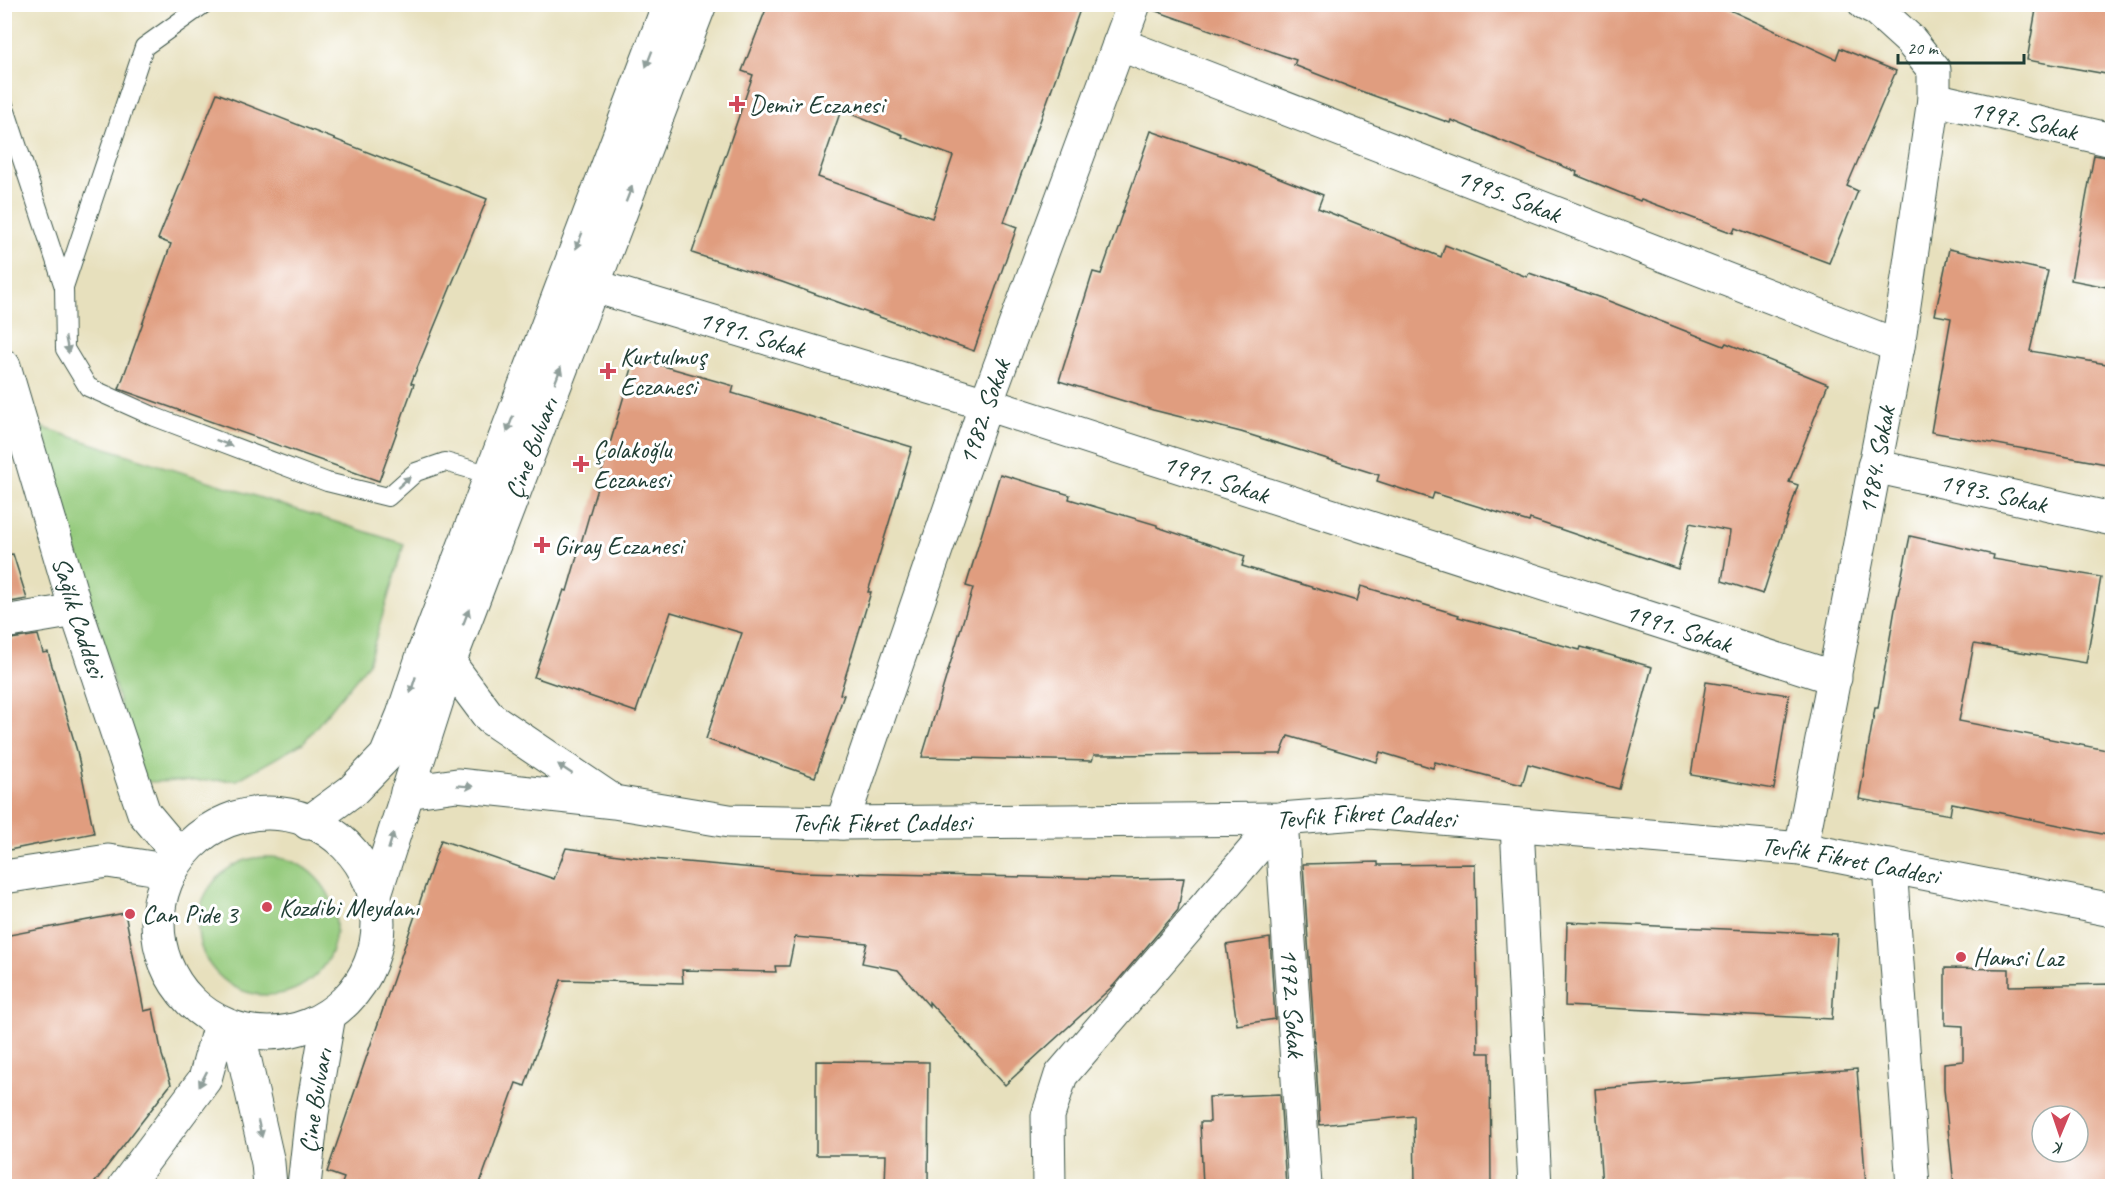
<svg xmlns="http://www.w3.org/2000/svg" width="2117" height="1191" viewBox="0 0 2117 1191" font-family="Caveat,sans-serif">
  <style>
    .green { fill: #95cb7d; stroke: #5a8458; stroke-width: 1.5 }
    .building { fill: #e09d7f; fill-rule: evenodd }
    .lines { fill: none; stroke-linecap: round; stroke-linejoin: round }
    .service-casing { stroke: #3d5549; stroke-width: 20 }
    .minor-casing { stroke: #3d5549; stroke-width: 35 }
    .tertiary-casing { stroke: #3d5549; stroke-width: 35 }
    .secondary-casing { stroke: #3d5549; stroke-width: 35 }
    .service { stroke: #fff; stroke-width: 18 }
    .minor { stroke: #fff; stroke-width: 33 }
    .tertiary { stroke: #fff; stroke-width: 33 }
    .secondary { stroke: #fff; stroke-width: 33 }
    .oneway { fill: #8f9e9a }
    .poi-dot { fill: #d1495b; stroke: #fff; stroke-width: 2 }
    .labels { text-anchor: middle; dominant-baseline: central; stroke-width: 6; stroke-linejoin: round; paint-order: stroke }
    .poi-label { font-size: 26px; fill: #1f3d34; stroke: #fff; text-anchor: start }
    .street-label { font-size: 26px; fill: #1f3d34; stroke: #fff }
  </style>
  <rect width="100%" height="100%" fill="#fff"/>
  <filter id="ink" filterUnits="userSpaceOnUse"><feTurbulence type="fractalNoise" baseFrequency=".0167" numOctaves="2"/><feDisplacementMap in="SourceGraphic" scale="12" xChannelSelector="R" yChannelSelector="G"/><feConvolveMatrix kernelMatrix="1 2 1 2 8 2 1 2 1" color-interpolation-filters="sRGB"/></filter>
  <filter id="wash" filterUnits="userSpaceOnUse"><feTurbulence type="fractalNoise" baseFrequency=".008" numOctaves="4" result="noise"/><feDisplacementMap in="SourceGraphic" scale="24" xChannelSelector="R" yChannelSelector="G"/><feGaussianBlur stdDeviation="1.35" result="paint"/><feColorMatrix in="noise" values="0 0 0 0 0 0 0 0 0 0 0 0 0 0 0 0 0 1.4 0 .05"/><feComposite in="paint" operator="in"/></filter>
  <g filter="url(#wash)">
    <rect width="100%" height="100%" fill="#e7e0bd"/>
    <g class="green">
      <path d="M 41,427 L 404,544 L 368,664 L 303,743 L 237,780 L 142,782 Z"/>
      <circle cx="267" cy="926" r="69"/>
    </g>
    <g id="blocks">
      <g class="building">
        <path d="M 768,4 L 1082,4 L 1004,222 L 1017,227 L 974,351 L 782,282 L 692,253 L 753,75 L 742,71 ZM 841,110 L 903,135 L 902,137 L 953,156 L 932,218 L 818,177 Z"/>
        <path d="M 1154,4 L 1717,4 L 1836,59 L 1840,48 L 1896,71 L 1847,186 L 1858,191 L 1829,263 L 1735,228 L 1733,233 L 1641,199 L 1640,201 L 1576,175 L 1577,172 L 1451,120 L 1450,123 L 1355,89 L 1294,65 L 1296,60 L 1153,10 Z"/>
        <path d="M 2037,4 L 2112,4 L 2112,75 L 2027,60 Z"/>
        <path d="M 217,93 L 487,199 L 411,383 L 414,384 L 379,481 L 119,389 L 171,244 L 158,239 Z"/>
        <path d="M 1151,131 L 1229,158 L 1323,195 L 1318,208 L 1441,257 L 1445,245 L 1527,277 L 1529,273 L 1601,298 L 1724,346 L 1726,343 L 1828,384 L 1789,482 L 1798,485 L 1763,594 L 1722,581 L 1730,531 L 1690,523 L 1678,569 L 1530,519 L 1529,522 L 1434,493 L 1432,499 L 1377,481 L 1379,475 L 1241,432 L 1153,410 L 1059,381 L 1093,272 L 1101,274 Z"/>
        <path d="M 2094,155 L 2112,158 L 2112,288 L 2071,280 Z"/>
        <path d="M 1949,249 L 2048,271 L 2030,351 L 2112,365 L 2112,465 L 1931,432 L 1951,318 L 1935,315 Z"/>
        <path d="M 635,358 L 734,386 L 732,393 L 912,447 L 868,592 L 871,592 L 840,694 L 844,695 L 815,777 L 706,739 L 742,633 L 671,612 L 636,712 L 534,677 L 564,590 L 567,591 Z"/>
        <path d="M 1000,474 L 1070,495 L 1069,499 L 1157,525 L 1157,527 L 1245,556 L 1242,566 L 1357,601 L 1361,586 L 1459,615 L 1458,617 L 1580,650 L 1581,647 L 1652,667 L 1619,789 L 1528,764 L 1522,785 L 1435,762 L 1433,768 L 1380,752 L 1377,762 L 1288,736 L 1281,754 L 1094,755 L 1092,761 L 922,757 L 973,588 L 966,586 Z"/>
        <path d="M 1910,536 L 1994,555 L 1993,559 L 2101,577 L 2086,663 L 1974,644 L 1959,721 L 2112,751 L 2112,836 L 1952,803 L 1950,815 L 1859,799 L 1875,708 L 1878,708 L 1895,609 Z"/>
        <path d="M 13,554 L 27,599 L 4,603 L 4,555 Z"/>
        <path d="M 38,635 L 43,653 L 48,652 L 77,751 L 94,833 L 4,851 L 4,640 Z"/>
        <path d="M 1706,682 L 1789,695 L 1774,789 L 1691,775 Z"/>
        <path d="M 441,840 L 554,879 L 566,848 L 641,858 L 800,872 L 1123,879 L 1184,878 L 1178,910 L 1114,985 L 1005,1085 L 929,1002 L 929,1006 L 898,970 L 862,963 L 867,943 L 795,937 L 789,966 L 775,966 L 776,972 L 682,970 L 683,983 L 561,980 L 525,1086 L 516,1083 L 479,1186 L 341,1186 L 344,1178 L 327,1172 Z"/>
        <path d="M 1378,862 L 1378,865 L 1475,864 L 1478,1053 L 1490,1053 L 1491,1186 L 1415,1186 L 1414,1116 L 1320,1125 L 1303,864 Z"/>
        <path d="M 125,913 L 144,1011 L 153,1009 L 162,1055 L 171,1084 L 92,1186 L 4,1186 L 4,936 Z"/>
        <path d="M 1567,922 L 1837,934 L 1832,1019 L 1565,1006 Z"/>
        <path d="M 1270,938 L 1275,1019 L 1237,1025 L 1226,945 Z"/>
        <path d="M 1945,968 L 2009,969 L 2009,986 L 2112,984 L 2112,1186 L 1954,1186 L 1944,1089 L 1944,1063 L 1963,1061 L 1963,1026 L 1945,1025 ZM 2042,1116 L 2078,1116 L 2078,1152 L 2042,1152 Z"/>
        <path d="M 816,1061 L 929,1062 L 928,1186 L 885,1186 L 886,1155 L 816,1155 Z"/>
        <path d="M 1857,1069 L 1866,1186 L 1602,1186 L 1595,1089 Z"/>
        <path d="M 1280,1094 L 1286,1186 L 1203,1186 L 1200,1122 L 1210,1122 L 1209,1097 Z"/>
      </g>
    </g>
  </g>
  <g filter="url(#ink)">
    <use href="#blocks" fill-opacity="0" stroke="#3d5549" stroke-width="1.5"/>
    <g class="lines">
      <g class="service-casing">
        <g id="service">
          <path d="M 4,105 L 64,287 L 65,349 L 88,387 L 155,417 L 327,482 L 388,497 L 416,472 L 445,462 L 491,475"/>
          <path d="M 64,287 L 144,47 L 204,4"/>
        </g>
      </g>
      <g class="minor-casing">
        <g id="minor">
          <path id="s1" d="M 1119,44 L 1898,346"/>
          <path id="s2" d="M 1934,99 L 2112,140"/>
          <path id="s3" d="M 594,286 L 986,404 L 1835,678"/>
          <path id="s4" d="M 1874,466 L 2112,519"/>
          <path d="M 4,622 L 76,610"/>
          <path id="s5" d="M 1281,819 L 1305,1186"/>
          <path id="s6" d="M 842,823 L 986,404 L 1134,4"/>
          <path d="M 1517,825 L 1535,1186"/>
          <path id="s7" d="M 1801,849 L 1898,346 L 1934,99 L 1934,70 L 1910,40 L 1877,10 L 1865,4"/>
          <path d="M 125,1186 L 205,1079 L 220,1024"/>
          <path d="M 1049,1186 L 1048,1116 L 1061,1075 L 1281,819"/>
        </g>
      </g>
      <g class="tertiary-casing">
        <g id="tertiary">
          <path id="s8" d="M 4,366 L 76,610 L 144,813 L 180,856"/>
          <path d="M 449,663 L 490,718 L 610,799"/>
          <path id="s9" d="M 407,792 L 457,785 L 614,802 L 729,821 L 842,823 L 1281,819 L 1370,812 L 1801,849 L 2112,910"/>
          <path d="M 1890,866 L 1913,1186"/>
        </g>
      </g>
      <g class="secondary-casing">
        <g id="secondary">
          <circle cx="268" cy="923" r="110"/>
          <path d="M 308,823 L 353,790 L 386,756 L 403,715 L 423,655 L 669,4"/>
          <path d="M 4,877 L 108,861 L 171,871"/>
          <path id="s10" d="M 374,897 L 449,663 L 700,4"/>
          <path d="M 238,1030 L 268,1163 L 270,1186"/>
          <path id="s11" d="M 304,1186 L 312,1113 L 329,1015"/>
        </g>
      </g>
      <use href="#service" class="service"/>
      <use href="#minor" class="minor"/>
      <use href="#tertiary" class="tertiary"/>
      <use href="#secondary" class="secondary"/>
    </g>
    <defs><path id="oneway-solid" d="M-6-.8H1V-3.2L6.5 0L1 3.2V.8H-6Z" transform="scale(1.5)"/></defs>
    <g class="oneway">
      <use href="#oneway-solid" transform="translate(649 59) rotate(111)"/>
      <use href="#oneway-solid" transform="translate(629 194) rotate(-69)"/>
      <use href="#oneway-solid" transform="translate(579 241) rotate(111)"/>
      <use href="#oneway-solid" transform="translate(67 345) rotate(79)"/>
      <use href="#oneway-solid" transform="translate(558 375) rotate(-69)"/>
      <use href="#oneway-solid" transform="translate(510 424) rotate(111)"/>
      <use href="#oneway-solid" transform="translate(224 443) rotate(21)"/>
      <use href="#oneway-solid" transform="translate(404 482) rotate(-42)"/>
      <use href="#oneway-solid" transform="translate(466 617) rotate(-69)"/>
      <use href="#oneway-solid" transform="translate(413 685) rotate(108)"/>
      <use href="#oneway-solid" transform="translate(565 769) rotate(-146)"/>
      <use href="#oneway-solid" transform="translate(465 786) rotate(4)"/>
      <use href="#oneway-solid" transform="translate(391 841) rotate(-73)"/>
      <use href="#oneway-solid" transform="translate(203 1079) rotate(117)"/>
      <use href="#oneway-solid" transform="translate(260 1129) rotate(77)"/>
    </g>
  </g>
  <g class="poi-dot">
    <path d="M734 95h6v6h6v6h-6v6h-6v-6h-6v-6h6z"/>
    <path d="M605 362h6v6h6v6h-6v6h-6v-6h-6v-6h6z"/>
    <path d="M578 455h6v6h6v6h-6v6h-6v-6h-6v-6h6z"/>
    <path d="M539 536h6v6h6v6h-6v6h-6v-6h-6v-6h6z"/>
    <circle cx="267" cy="907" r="6"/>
    <circle cx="130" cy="914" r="6"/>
    <circle cx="1961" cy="957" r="6"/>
  </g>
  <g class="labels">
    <g class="poi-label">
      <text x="749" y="104">Demir Eczanesi</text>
      <text x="620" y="356">Kurtulmuş<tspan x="620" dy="30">Eczanesi</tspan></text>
      <text x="593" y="449">Çolakoğlu<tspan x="593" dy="30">Eczanesi</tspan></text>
      <text x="554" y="545">Giray Eczanesi</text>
      <text x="279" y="907">Kozdibi Meydanı</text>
      <text x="142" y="914">Can Pide 3</text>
      <text x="1973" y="957">Hamsi Laz</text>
    </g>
    <g class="street-label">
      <text stroke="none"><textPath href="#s2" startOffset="92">1997. Sokak</textPath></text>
      <text stroke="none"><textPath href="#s1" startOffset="418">1995. Sokak</textPath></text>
      <text stroke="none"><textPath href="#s3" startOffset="165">1991. Sokak</textPath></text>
      <text stroke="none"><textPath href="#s6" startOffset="435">1982. Sokak</textPath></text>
      <text stroke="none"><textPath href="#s10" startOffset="476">Çine Bulvarı</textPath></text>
      <text stroke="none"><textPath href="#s7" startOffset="396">1984. Sokak</textPath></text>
      <text stroke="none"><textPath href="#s3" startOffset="651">1991. Sokak</textPath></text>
      <text stroke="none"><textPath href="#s4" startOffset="122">1993. Sokak</textPath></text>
      <text stroke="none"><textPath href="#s8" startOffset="262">Sağlık Caddesi</textPath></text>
      <text stroke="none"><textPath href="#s3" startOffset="1137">1991. Sokak</textPath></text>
      <text stroke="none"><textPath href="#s9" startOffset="962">Tevfik Fikret Caddesi</textPath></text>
      <text stroke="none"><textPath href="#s9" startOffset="477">Tevfik Fikret Caddesi</textPath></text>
      <text stroke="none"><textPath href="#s9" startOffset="1449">Tevfik Fikret Caddesi</textPath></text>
      <text stroke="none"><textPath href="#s5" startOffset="184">1972. Sokak</textPath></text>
      <text stroke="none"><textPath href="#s11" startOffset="86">Çine Bulvarı</textPath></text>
    </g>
  </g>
  <rect width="2117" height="1191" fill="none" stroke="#fff" stroke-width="24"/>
  <g transform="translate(2060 1134) rotate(182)"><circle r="28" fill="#ffffff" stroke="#a5b1ae" stroke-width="1.5"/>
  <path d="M0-4.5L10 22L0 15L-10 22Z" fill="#d1495b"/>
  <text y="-9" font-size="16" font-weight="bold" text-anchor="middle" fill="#1f3d34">K</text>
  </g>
  <path d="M1898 54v9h126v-9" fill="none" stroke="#1f3d34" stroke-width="3"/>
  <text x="1907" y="54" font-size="18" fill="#1f3d34" stroke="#ffffff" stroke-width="4.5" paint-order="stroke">20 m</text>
</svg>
